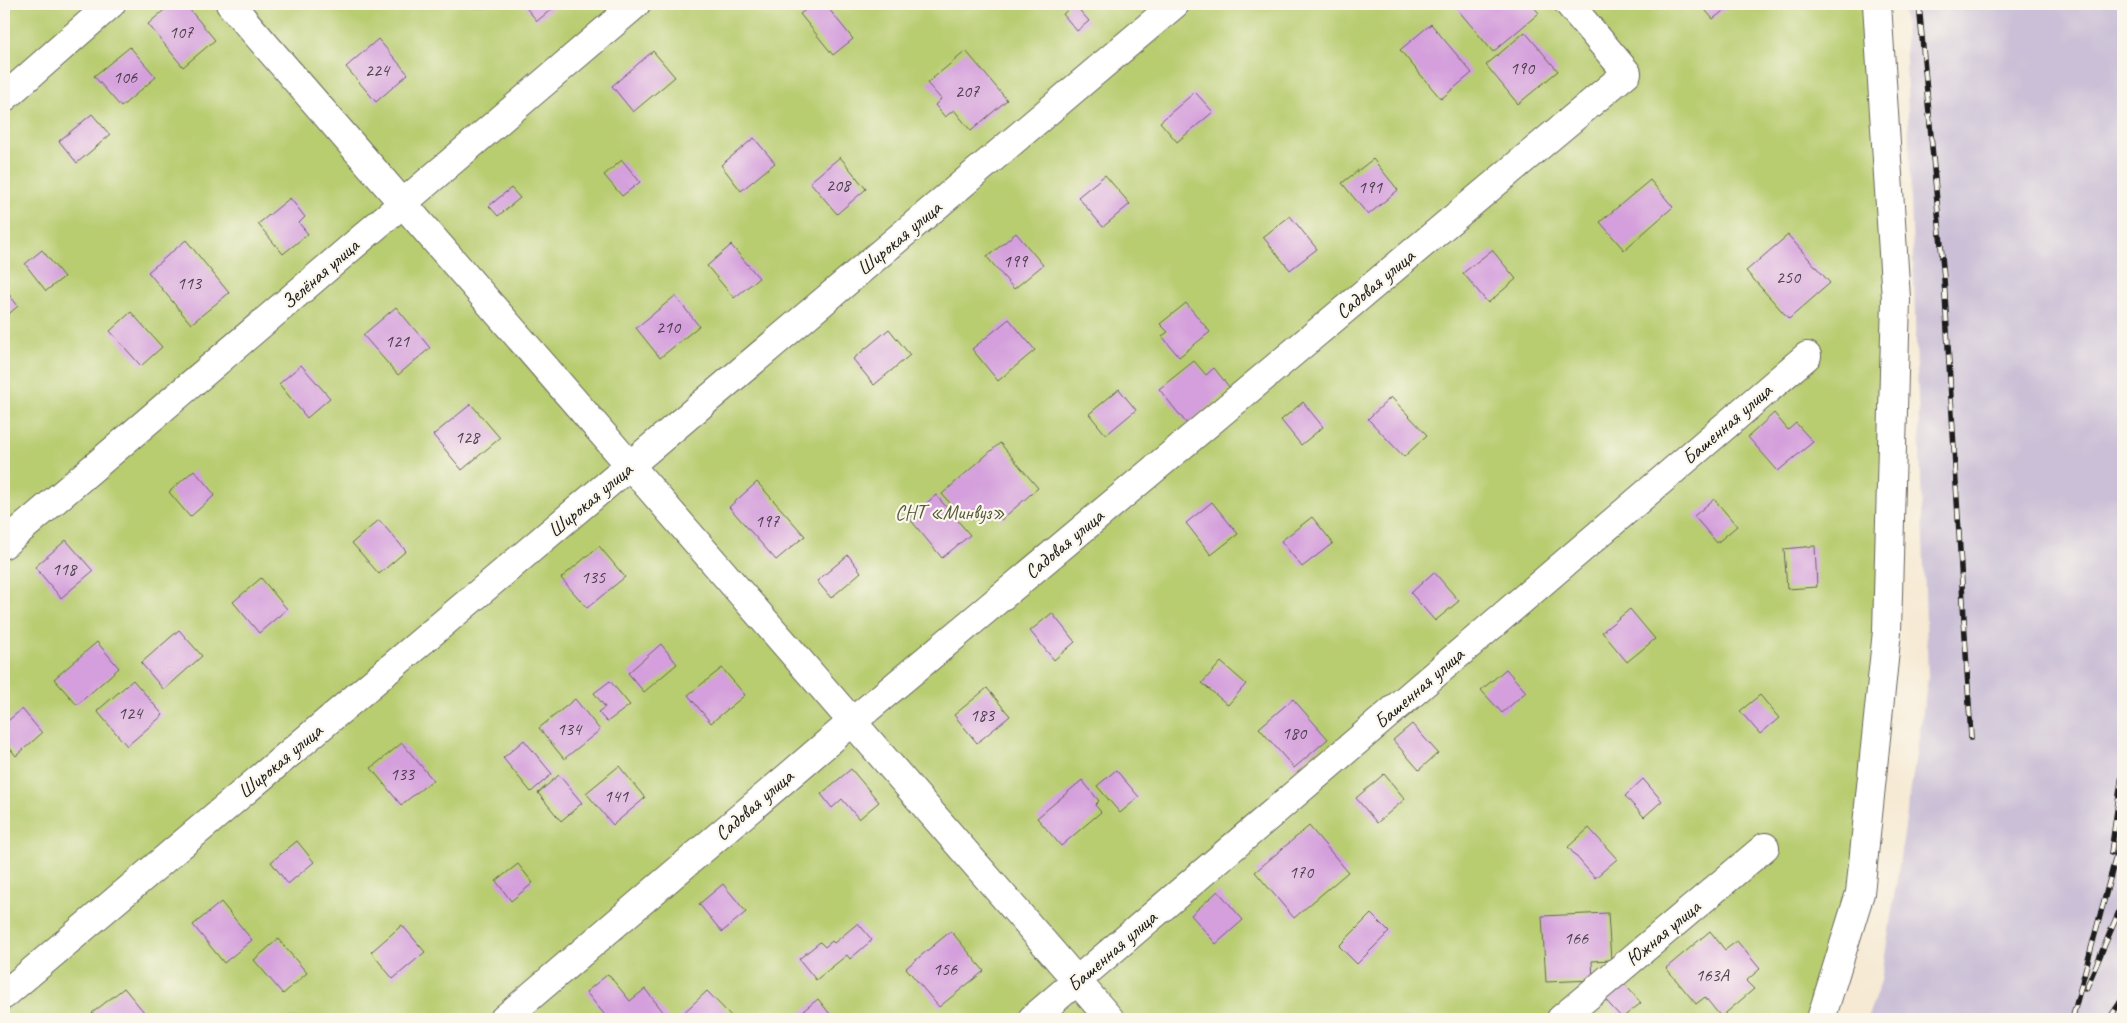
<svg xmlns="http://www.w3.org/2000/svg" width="2127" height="1023" viewBox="0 0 2127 1023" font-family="Caveat,sans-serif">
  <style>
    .industrial { fill: #cabfd6 }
    .green { fill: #b8cc70; stroke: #6a7446 }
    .building { fill: #d49fdc }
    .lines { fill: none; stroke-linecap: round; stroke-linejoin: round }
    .minor-casing { stroke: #68645c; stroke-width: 30 }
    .minor { stroke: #fff; stroke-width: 28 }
    .rail-casing { stroke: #1c1c1c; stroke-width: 5.5 }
    .rail { stroke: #fbf7ec; stroke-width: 4; stroke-dasharray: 11; stroke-linecap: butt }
    .labels { text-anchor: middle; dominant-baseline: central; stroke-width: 4.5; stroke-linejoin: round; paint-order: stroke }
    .number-label { font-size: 18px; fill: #4a3d4c }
    .street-label { font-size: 20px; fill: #1c1c1c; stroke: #fbf7ec }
    .park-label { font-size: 20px; fill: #535a39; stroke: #fbf7ec }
  </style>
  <rect width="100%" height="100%" fill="#fbf7ec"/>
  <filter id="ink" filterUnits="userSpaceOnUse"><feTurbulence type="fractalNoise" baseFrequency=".02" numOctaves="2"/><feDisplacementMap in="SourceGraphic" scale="10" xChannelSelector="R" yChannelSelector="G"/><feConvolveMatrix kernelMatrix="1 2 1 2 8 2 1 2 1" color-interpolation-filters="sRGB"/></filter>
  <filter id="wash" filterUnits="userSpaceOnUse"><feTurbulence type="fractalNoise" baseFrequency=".0096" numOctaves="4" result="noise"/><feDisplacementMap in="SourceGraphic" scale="20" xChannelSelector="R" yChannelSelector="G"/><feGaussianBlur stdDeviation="1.12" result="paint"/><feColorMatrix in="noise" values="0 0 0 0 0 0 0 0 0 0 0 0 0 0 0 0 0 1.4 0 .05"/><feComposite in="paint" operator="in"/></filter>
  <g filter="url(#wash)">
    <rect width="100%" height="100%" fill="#f6ead4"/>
    <path class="industrial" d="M 1904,4 L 2123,4 L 2123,1019 L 1867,1019 L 1881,981 L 1928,678 Z"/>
    <path class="green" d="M 4,4 L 1877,4 L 1896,299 L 1860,893 L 1821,1019 L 4,1019 Z"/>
    <g id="blocks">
      <g class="building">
        <path d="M 171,4 L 185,4 L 215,40 L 183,67 L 148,24 Z"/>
        <path d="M 370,4 L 387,4 L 377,12 Z"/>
        <path d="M 523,4 L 558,4 L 537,21 Z"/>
        <path d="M 813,4 L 825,4 L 853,39 L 833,55 L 800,14 Z"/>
        <path d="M 1065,4 L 1077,4 L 1075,5 L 1089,21 L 1077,31 L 1063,14 L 1069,9 Z"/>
        <path d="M 1453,4 L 1531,4 L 1539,13 L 1493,52 Z"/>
        <path d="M 1700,4 L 1732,4 L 1713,19 Z"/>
        <path d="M 1431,24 L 1472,73 L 1441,99 L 1400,50 Z"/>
        <path d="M 1525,32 L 1558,71 L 1518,104 L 1486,65 Z"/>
        <path d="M 378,39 L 408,74 L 376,102 L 346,67 Z"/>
        <path d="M 130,47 L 156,77 L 121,107 L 94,76 Z"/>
        <path d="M 653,51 L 675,77 L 633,112 L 612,86 Z"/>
        <path d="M 966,51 L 1007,100 L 971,131 L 954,110 L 945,117 L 935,105 L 941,99 L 927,83 Z"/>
        <path d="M 1195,92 L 1213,112 L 1177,142 L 1160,122 Z"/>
        <path d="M 92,114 L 110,135 L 77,163 L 59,141 Z"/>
        <path d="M 754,138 L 775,163 L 741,191 L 721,165 Z"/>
        <path d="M 840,157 L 866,189 L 837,214 L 810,182 Z"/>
        <path d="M 1373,159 L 1398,190 L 1368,215 L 1342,183 Z"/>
        <path d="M 622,160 L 640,182 L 622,196 L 604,175 Z"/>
        <path d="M 1105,175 L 1130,204 L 1103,227 L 1078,197 Z"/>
        <path d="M 1650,180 L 1673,207 L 1624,250 L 1600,222 Z"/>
        <path d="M 511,188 L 520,198 L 498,216 L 489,206 Z"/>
        <path d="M 290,198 L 305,217 L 299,223 L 308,234 L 283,254 L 258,224 Z"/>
        <path d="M 1290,216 L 1317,249 L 1290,270 L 1263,237 Z"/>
        <path d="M 1016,233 L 1043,265 L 1014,289 L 987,257 Z"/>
        <path d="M 1788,235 L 1830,283 L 1789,319 L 1746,271 Z"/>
        <path d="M 186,240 L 229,293 L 191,324 L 148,272 Z"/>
        <path d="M 731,245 L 759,278 L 734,298 L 707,266 Z"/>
        <path d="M 42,250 L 64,277 L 46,291 L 25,264 Z"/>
        <path d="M 1492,250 L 1516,279 L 1488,303 L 1463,273 Z"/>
        <path d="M 4,288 L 18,306 L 4,318 Z"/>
        <path d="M 675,296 L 699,326 L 660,358 L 636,328 Z"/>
        <path d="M 1186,303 L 1210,332 L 1179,357 L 1162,336 L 1168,332 L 1160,324 Z"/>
        <path d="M 396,307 L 430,348 L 398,375 L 363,335 Z"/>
        <path d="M 131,312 L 162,347 L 141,366 L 110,331 Z"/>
        <path d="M 1009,319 L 1035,350 L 998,381 L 972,349 Z"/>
        <path d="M 889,329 L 910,355 L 874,385 L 853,359 Z"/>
        <path d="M 1194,361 L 1206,375 L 1214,368 L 1230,388 L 1187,424 L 1159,389 Z"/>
        <path d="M 301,365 L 330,398 L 307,418 L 279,384 Z"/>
        <path d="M 1119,389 L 1136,410 L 1106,435 L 1089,414 Z"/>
        <path d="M 1391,397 L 1427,435 L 1404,457 L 1368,419 Z"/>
        <path d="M 1303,402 L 1323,427 L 1301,445 L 1281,420 Z"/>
        <path d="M 471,404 L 500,438 L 462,470 L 433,435 Z"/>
        <path d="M 1774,413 L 1788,430 L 1796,423 L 1813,442 L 1778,471 L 1748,437 Z"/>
        <path d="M 1000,443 L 1038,488 L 1001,520 L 994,513 L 986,519 L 976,508 L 964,519 L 942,494 Z"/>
        <path d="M 194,470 L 215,495 L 190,517 L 169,492 Z"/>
        <path d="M 757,482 L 805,536 L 776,560 L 729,507 Z"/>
        <path d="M 936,495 L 970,535 L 942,558 L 909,518 Z"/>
        <path d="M 1714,499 L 1737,526 L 1717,543 L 1694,516 Z"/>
        <path d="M 1212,502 L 1238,534 L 1211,555 L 1186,523 Z"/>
        <path d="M 1312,517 L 1333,543 L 1302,567 L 1281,541 Z"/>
        <path d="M 379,520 L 406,551 L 379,574 L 352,543 Z"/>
        <path d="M 66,540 L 93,571 L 61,598 L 35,567 Z"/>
        <path d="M 599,546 L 625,577 L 587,608 L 561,578 Z"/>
        <path d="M 1815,546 L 1817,587 L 1787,589 L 1784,549 Z"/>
        <path d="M 848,555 L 861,572 L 831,598 L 817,581 Z"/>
        <path d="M 1434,572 L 1459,601 L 1435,621 L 1411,593 Z"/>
        <path d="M 261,578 L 287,609 L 259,633 L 233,602 Z"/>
        <path d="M 1630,609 L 1655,639 L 1627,662 L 1602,632 Z"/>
        <path d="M 1052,613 L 1075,642 L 1054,660 L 1030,631 Z"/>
        <path d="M 179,630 L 202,656 L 164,690 L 141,663 Z"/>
        <path d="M 97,642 L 119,668 L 77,705 L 54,679 Z"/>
        <path d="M 661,644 L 677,664 L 644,692 L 628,673 Z"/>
        <path d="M 1221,662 L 1246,684 L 1228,705 L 1202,683 Z"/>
        <path d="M 722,668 L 745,695 L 711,723 L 688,695 Z"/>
        <path d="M 1506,669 L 1526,692 L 1502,713 L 1481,690 Z"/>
        <path d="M 133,680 L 163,715 L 127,746 L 97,711 Z"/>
        <path d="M 610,681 L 630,705 L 607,722 L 598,712 L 605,707 L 594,693 Z"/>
        <path d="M 987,688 L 1010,716 L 977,743 L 954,715 Z"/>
        <path d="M 1760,695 L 1779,718 L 1760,734 L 1740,711 Z"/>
        <path d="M 575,699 L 600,730 L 564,759 L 539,728 Z"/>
        <path d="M 1293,699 L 1328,739 L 1294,768 L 1259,728 Z"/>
        <path d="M 22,709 L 42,733 L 16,756 L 4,741 L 4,724 Z"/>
        <path d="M 1412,724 L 1438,753 L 1419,770 L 1393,740 Z"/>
        <path d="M 524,740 L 552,774 L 531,792 L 503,758 Z"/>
        <path d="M 402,743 L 433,780 L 401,805 L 371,768 Z"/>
        <path d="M 619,766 L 645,798 L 613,825 L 586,793 Z"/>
        <path d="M 851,769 L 879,802 L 859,819 L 842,799 L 832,808 L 821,794 Z"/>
        <path d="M 1116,770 L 1139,797 L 1120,813 L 1097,786 Z"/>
        <path d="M 1384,774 L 1405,799 L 1377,823 L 1356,798 Z"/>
        <path d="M 559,775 L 582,803 L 561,821 L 538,793 Z"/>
        <path d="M 1643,779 L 1662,801 L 1644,817 L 1625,796 Z"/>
        <path d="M 1082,780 L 1099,801 L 1095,805 L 1101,812 L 1061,846 L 1037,818 Z"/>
        <path d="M 1309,826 L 1348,872 L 1294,918 L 1255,872 Z"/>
        <path d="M 1589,828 L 1617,859 L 1595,878 L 1568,847 Z"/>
        <path d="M 297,841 L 314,862 L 288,884 L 271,862 Z"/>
        <path d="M 518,864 L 533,883 L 511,901 L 496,881 Z"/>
        <path d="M 723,884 L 746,912 L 722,932 L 699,904 Z"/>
        <path d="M 1218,891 L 1243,920 L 1216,944 L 1191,915 Z"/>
        <path d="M 221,902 L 252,940 L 224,963 L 193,925 Z"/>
        <path d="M 1608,913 L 1611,960 L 1592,961 L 1593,980 L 1546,982 L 1542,916 Z"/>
        <path d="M 1371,914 L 1389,932 L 1357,964 L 1339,946 Z"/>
        <path d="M 858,923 L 872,940 L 850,959 L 847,955 L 816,980 L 799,959 L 820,942 L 825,947 L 832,941 L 834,943 Z"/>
        <path d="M 402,925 L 425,952 L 393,979 L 371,952 Z"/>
        <path d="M 951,931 L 984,971 L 939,1007 L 906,968 Z"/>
        <path d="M 1710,931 L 1725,950 L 1737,941 L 1760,969 L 1746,981 L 1754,989 L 1721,1017 L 1705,997 L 1696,1004 L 1666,968 Z"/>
        <path d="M 278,939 L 307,973 L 283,994 L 254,960 Z"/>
        <path d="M 608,974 L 630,1001 L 645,989 L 669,1019 L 608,1019 L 586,992 Z"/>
        <path d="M 1621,980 L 1641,1003 L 1622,1018 L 1602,996 Z"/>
        <path d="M 124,988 L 149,1018 L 97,1019 L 92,1013 Z"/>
        <path d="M 707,991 L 734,1019 L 677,1019 Z"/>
        <path d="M 818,999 L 834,1019 L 795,1019 L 794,1018 Z"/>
      </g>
    </g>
  </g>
  <g filter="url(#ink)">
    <use href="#blocks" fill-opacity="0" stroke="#68645c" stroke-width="1"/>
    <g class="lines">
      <g class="minor-casing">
        <g id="minor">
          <path d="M 230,4 L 1110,1019"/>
          <path d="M 4,98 L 111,4"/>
          <path d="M 4,544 L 636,4"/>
          <path d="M 4,995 L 1175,4"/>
          <path d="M 504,1019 L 852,722 L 1627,73 L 1569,4"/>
          <path d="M 1032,1019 L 1807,356"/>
          <path d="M 1561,1019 L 1765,847"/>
          <path d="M 1821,1019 L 1860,893 L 1887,631 L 1896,299 L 1877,4"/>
        </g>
      </g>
      <use href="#minor" class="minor"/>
      <g class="rail-casing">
        <g id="rail">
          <path d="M 1919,4 L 1944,278 L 1971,738"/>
          <path d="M 2111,853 L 2123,767"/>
          <path d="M 2086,989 L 2123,902"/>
          <path d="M 2073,1016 L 2123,830"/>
          <path d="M 2109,1019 L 2123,998"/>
        </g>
      </g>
      <use href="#rail" class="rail"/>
    </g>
  </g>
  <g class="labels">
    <g class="number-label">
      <text x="181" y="32">107</text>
      <text x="1522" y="68">190</text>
      <text x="377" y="70">224</text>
      <text x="125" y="77">106</text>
      <text x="967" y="91">207</text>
      <text x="838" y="185">208</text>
      <text x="1370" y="187">191</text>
      <text x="1015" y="261">199</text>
      <text x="1788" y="277">250</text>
      <text x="189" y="283">113</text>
      <text x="668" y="327">210</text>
      <text x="397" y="341">121</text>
      <text x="467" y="437">128</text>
      <text x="767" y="521">197</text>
      <text x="64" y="569">118</text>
      <text x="593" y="577">135</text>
      <text x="130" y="713">124</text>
      <text x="982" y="715">183</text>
      <text x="569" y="729">134</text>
      <text x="1294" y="733">180</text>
      <text x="402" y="774">133</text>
      <text x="616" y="796">141</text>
      <text x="1301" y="872">170</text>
      <text x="1576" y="938">166</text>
      <text x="945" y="969">156</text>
      <text x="1712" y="975">163А</text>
    </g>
    <g class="street-label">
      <text transform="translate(899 238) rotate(-40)">Широкая улица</text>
      <text transform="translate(320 274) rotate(-41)">Зелёная улица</text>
      <text transform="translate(1375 284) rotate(-40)">Садовая улица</text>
      <text transform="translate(1727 424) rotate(-41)">Башенная улица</text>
      <text transform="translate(590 500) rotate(-40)">Широкая улица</text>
      <text transform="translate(1064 544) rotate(-40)">Садовая улица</text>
      <text transform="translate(1419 688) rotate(-41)">Башенная улица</text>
      <text transform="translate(280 761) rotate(-40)">Широкая улица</text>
      <text transform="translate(754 805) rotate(-41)">Садовая улица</text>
      <text transform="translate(1663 933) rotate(-40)">Южная улица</text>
      <text transform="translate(1112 951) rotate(-41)">Башенная улица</text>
    </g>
    <g class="park-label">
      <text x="950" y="512">СНТ «Минвуз»</text>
    </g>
  </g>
  <rect width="2127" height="1023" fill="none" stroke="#fbf7ec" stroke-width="20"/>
</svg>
